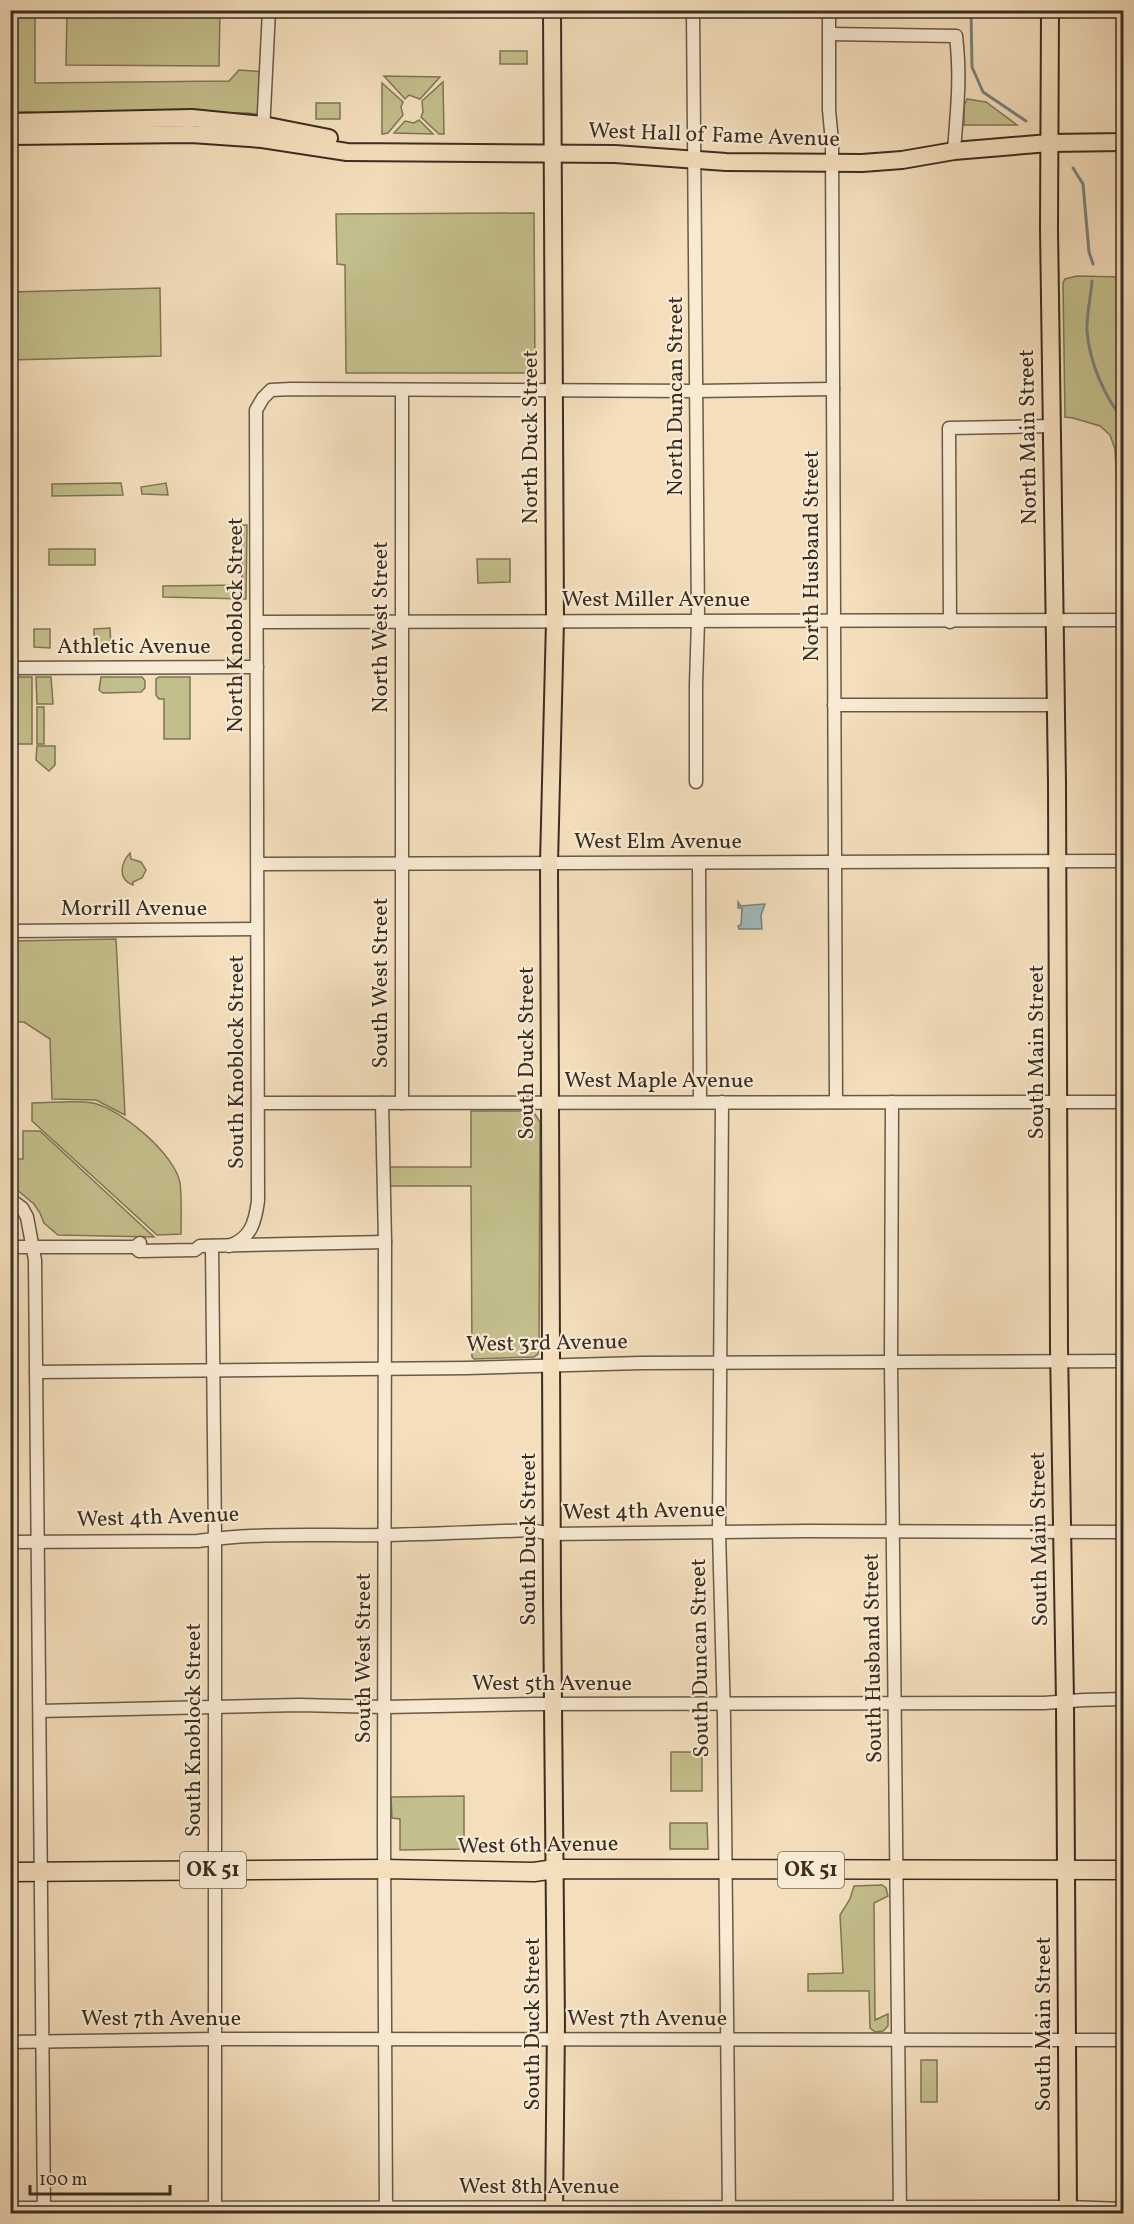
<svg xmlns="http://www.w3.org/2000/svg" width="1134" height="2224" viewBox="0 0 1134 2224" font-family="Vollkorn,serif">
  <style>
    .green { fill: #c3bf8c; stroke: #7e7657; stroke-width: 1.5 }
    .water { fill: #9fbaba; stroke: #77827d; stroke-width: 1.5 }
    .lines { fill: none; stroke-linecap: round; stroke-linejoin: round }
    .stream { stroke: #77827d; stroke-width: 3 }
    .minor-casing { stroke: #685a48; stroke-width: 15 }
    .major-casing { stroke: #3a2e22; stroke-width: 20 }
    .highway-casing { stroke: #3a2e22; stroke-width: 21 }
    .minor { stroke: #f8ead3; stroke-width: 12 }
    .major { stroke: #f4debc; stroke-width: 16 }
    .highway { stroke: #f4debc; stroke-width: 18 }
    .labels { text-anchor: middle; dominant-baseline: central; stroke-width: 4.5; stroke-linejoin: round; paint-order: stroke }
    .shield { fill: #f8ead3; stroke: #736657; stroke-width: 1.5 }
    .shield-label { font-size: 21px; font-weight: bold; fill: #3a2e22 }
    .street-label { font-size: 22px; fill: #3a2e22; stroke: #f8ead3 }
  </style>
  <rect width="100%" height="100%" fill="#f4debc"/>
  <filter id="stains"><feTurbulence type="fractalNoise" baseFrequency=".00333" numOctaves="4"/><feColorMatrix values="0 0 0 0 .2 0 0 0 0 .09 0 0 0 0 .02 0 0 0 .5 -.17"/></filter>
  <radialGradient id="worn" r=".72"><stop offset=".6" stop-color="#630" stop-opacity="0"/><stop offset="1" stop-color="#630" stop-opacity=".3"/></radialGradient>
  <g class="green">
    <path d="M 11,11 L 35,11 L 35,83 L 229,81 L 239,70 L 266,72 L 264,115 L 248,113 L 35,114 L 35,112 L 11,112 Z"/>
    <path d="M 67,11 L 220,11 L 219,66 L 66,65 Z"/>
    <rect x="500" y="51" width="27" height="13"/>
    <path d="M 384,76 L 440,77 L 420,99 L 409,95 L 405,99 Z"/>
    <path d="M 443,82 L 444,134 L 439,134 L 421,117 L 423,112 L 422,101 Z"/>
    <path d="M 382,83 L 403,102 L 401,107 L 403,115 L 388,133 L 382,134 Z"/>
    <path d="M 967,99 L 986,102 L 1017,125 L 964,125 L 964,106 Z"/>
    <rect x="316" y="103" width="24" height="16"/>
    <path d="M 419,120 L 433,134 L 394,133 L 405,121 L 414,123 Z"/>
    <path d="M 534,213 L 535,373 L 346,373 L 345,265 L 337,264 L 336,214 Z"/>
    <path d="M 1077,276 L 1123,277 L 1123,491 L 1117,486 L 1115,449 L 1110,435 L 1100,426 L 1073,418 L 1065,417 L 1063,283 L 1065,279 Z"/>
    <path d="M 160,288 L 161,356 L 11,360 L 11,292 Z"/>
    <path d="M 121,483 L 123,495 L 52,496 L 52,484 Z"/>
    <path d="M 166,483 L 168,495 L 142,494 L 141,487 Z"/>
    <path d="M 241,525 L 247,525 L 246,599 L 163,597 L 163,586 L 242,585 Z"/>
    <rect x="49" y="549" width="46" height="16"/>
    <path d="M 477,559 L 510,559 L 510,582 L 478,583 Z"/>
    <path d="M 110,628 L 111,647 L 94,648 L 94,629 Z"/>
    <path d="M 34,629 L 50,629 L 50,648 L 34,647 Z"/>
    <path d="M 17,677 L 32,677 L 32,744 L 18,744 L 11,737 L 11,683 Z"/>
    <path d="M 36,677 L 51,677 L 53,704 L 37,704 Z"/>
    <path d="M 101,677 L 142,677 L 145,681 L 145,688 L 141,692 L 103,693 L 99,690 Z"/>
    <path d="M 159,677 L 190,677 L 190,739 L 164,739 L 164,699 L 159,699 L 156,695 L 156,679 Z"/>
    <rect x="37" y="707" width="7" height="37"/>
    <path d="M 37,746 L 55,746 L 55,765 L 49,771 L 36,760 Z"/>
    <path d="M 130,853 L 131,859 L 141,862 L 146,870 L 142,878 L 133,882 L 133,885 C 117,879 121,863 130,853 Z"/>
    <path d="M 116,939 L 125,1115 L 96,1100 L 52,1099 L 50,1039 L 24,1022 L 11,1022 L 11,941 Z"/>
    <path d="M 32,1103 C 51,1103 74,1100 93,1103 C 121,1109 175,1154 180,1183 C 182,1199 181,1218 181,1234 L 157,1235 L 32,1121 Z"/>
    <path d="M 471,1111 L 533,1111 L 540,1122 L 539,1348 L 538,1354 L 534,1357 L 474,1359 L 472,1357 L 471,1186 L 388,1186 L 388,1167 L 471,1167 Z"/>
    <path d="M 23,1131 L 40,1131 L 154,1237 L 58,1235 L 44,1223 L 40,1213 L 34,1204 L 11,1185 L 14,1172 L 14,1159 L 23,1159 Z"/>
    <rect x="671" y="1752" width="31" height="39"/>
    <path d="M 464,1796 L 464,1849 L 400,1850 L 400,1819 L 392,1818 L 391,1797 Z"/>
    <path d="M 670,1823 L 707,1823 L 708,1849 L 670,1849 Z"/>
    <path d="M 882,1885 L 886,1888 L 888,1896 L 874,1903 L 875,2020 L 888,2014 L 888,2026 L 883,2031 L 875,2032 L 870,2028 L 869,1991 L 808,1991 L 808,1974 L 843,1973 L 840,1915 L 850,1899 L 854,1886 Z"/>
    <rect x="921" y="2060" width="16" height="42"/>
  </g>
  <path class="water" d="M 738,902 L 741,906 L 765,904 L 761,915 L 762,929 L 739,929 L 738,926 L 741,925 L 742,908 L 738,908 Z"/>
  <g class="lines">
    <g class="stream">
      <path d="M 971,10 L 972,67 L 983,92 L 1026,121"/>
      <path d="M 1073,168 L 1083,184 L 1089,252 L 1093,264"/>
      <path d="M 1092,281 C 1091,296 1086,317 1087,332 C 1090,363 1104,396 1124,421"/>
    </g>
    <g class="minor-casing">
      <g id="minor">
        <path d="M 693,10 L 698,621 L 696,684 L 696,782"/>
        <path d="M 829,10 L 829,110 L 832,142 L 836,1102"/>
        <path d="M 830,34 L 956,36 C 961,78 957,109 954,151"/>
        <path d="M 263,132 L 269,10"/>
        <path d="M 402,390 L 402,1103"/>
        <path d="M 257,622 L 1124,620"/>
        <path d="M 950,622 L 949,428 L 1052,426"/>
        <path d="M 10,668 L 257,667"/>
        <path d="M 834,705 L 1056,705"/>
        <path d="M 699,863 L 700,1102"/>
        <path d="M 258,864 L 1124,861"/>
        <path d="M 10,931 L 257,929"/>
        <path d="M 722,1102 L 719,1532 L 724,1718 L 729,2214"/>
        <path d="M 892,1102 L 891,1363 L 900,2214"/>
        <path d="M 259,1103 L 1124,1102"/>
        <path d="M 382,1103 L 385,1242 L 384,1835 L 386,2214"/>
        <path d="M 10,1199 L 22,1208 L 27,1217 L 35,1260 L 44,2214"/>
        <path d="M 212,1246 L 215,1538 L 215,2214"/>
        <path d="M 229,1246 C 251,1238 255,1223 258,1201 L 256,410 L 263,398 L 271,390 L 291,389 L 697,391 L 833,389"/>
        <path d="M 10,1247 L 135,1247 L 140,1243"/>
        <path d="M 135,1247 L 139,1251 L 195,1250 L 200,1246 L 385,1242"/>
        <path d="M 36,1372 L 467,1368 L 640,1363 L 1124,1361"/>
        <path d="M 10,1542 L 198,1541 C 259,1532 322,1536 385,1535 C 433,1534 482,1532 531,1530 L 551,1534 L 807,1531 L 1124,1532"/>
        <path d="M 40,1711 L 299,1705 L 385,1707 L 534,1704 L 1044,1703 L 1084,1700 L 1124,1699"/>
        <path d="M 10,2042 L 215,2039 L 1124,2040"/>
        <path d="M 10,2208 L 1068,2207 L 1124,2209"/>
      </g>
    </g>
    <g class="major-casing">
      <g id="major">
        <path d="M 552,10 L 555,621 L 549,863 L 552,1598 L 556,2025 L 554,2214"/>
        <path d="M 1050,10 L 1049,229 L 1057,783 L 1059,1348 L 1065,1701 L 1068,2214"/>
        <path d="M 10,122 L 192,118 L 263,125 L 329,138"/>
        <path d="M 10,136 L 191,134 L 262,139 L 347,152 L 615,154 L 726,162 L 862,163 L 902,160 L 954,151 L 1049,143 L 1124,142"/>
      </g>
    </g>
    <g class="highway-casing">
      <path id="highway" d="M 10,1872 L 384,1869 L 534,1872 L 555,1869 L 1124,1870"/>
    </g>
    <use href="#minor" class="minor"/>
    <use href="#major" class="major"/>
    <use href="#highway" class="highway"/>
  </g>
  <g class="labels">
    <g class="shield">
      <rect x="180" y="1852" width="66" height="36" rx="4.5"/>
      <rect x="778" y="1852" width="66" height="36" rx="4.5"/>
    </g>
    <g class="shield-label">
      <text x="213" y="1870">OK 51</text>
      <text x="811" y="1870">OK 51</text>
    </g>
    <g class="street-label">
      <text transform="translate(714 136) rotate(2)">West Hall of Fame Avenue</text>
      <text transform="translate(676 396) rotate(-90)">North Duncan Street</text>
      <text transform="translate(531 437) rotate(-90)">North Duck Street</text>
      <text transform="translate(1029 437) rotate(-91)">North Main Street</text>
      <text transform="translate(812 556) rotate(-90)">North Husband Street</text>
      <text x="656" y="600">West Miller Avenue</text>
      <text transform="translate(236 625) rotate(-90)">North Knoblock Street</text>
      <text transform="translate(381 627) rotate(-90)">North West Street</text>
      <text x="134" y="647">Athletic Avenue</text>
      <text x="658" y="842">West Elm Avenue</text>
      <text x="134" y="909">Morrill Avenue</text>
      <text transform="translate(381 983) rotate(-90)">South West Street</text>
      <text transform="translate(1037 1052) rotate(-90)">South Main Street</text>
      <text transform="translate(527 1053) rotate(-90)">South Duck Street</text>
      <text transform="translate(237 1062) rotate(-90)">South Knoblock Street</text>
      <text x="659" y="1081">West Maple Avenue</text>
      <text transform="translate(547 1344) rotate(-1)">West 3rd Avenue</text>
      <text transform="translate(644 1512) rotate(-1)">West 4th Avenue</text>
      <text transform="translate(158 1518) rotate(-2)">West 4th Avenue</text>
      <text transform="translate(529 1539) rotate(-90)">South Duck Street</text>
      <text transform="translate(1040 1539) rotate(-91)">South Main Street</text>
      <text transform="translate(364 1658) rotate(-90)">South West Street</text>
      <text transform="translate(701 1658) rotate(-91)">South Duncan Street</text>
      <text transform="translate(874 1658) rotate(-91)">South Husband Street</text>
      <text x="552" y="1684">West 5th Avenue</text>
      <text transform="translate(194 1730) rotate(-90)">South Knoblock Street</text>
      <text transform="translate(538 1846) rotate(-1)">West 6th Avenue</text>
      <text x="161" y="2019">West 7th Avenue</text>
      <text x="647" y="2019">West 7th Avenue</text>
      <text transform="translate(533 2024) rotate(-90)">South Duck Street</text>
      <text transform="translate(1044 2024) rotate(-90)">South Main Street</text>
      <text x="539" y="2187">West 8th Avenue</text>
    </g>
  </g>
  <rect width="1134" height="2224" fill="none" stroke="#f4debc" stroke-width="36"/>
  <rect x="12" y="12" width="1110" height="2200" fill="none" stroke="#3a2e22" stroke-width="3"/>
  <rect x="18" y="18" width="1098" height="2188" fill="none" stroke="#3a2e22" stroke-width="1.5"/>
  <path d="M30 2185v9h140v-9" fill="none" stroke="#3a2e22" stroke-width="3"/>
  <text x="39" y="2185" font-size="18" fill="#3a2e22" stroke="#f8ead3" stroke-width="4.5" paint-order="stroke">100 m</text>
  <rect width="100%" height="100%" filter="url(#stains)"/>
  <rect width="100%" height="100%" fill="url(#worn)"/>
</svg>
